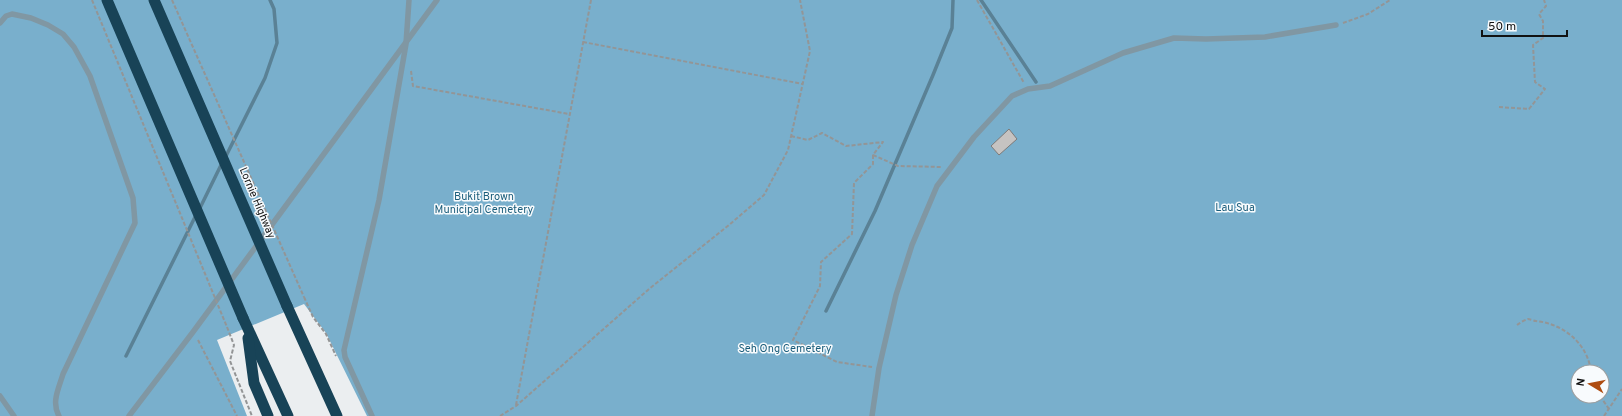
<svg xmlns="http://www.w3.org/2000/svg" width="1622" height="416" viewBox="0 0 1622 416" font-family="Overpass,sans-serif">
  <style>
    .forest { fill: #79afcc; fill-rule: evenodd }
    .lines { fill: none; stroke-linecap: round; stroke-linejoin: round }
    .stream { stroke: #5a8195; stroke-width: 3.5 }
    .building { fill: #c6c3c1; stroke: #7d7a79 }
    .path { stroke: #939596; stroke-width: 2; stroke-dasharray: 4 2; stroke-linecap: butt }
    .service { stroke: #8097a3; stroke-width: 5.5 }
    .trunk { stroke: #184357; stroke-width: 11 }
    .path-bridge { stroke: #939596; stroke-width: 2; stroke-dasharray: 4 2; stroke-linecap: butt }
    .trunk-bridge { stroke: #184357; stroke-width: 11 }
    .labels { text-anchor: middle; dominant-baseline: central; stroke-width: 3; stroke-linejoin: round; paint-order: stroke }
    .park-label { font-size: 11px; fill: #1a5d7b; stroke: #f8fbfd }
    .street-label { font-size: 11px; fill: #111212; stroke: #f8fbfd }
  </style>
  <rect width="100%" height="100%" fill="#ebeef0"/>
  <path class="forest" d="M 0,0 L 1622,0 L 1622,416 L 367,416 L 326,333 L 304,304 L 217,340 L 247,416 L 0,416 ZM 1578,372 L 1602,372 L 1602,396 L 1578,396 Z"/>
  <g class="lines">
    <g class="stream">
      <path d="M 981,0 L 1036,82"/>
      <path d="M 225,158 L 265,78 L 277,43 L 274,9 L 270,0"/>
      <path d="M 199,210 L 222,163"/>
      <path d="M 826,311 L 875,211 L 933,75 L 952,28 L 953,0"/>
      <path d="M 126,356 L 196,215"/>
    </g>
  </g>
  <path class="building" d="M 1009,129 L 1017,139 L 999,155 L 991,146 Z"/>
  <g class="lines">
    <g class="path">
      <path d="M 977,0 L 1024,83"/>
      <path d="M 1343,23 L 1368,14 L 1390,0"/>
      <path d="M 583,42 L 803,84"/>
      <path d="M 411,71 L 413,86 L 569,114"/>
      <path d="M 1499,107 L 1529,109 L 1545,89 L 1535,82 L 1533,45 L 1543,38 L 1543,21 L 1539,14 L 1546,6 L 1544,0"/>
      <path d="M 791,136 L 808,140 L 822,133 L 846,146 L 883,142 L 873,155 L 873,164 L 854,183 L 852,234 L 821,262 L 820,286 L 793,340 L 837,362 L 872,367"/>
      <path d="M 873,155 L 898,166 L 941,167"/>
      <path d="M 304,297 L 313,317 L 326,334 L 336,356"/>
      <path d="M 1517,325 C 1520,323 1524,320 1528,319 C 1530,319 1534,321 1536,321 C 1564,324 1588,344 1591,372"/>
      <path d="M 227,327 L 234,345 L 230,361 L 252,416"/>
      <path d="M 198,340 L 237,416"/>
      <path d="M 1600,396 L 1609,409"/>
      <path d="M 516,405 L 591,0"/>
      <path d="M 500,416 L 516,406 L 649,289 L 729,225 L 764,195 L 788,150 L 810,51 L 800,0"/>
      <path d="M 1604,416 L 1622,389"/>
    </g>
    <g class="service">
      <path d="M 0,23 L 6,16 L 12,14 L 31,18 L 48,25 L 63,34 L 74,47 L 90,76 L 133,198 L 135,223 L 63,374 C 59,388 51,402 59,416"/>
      <path d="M 0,396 L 14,416"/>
      <path d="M 129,416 L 193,332 L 437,0"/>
      <path d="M 372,416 L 345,357 L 344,350 L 379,200 L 406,44 L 409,0"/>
      <path d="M 872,416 L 879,368 L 896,295 L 912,245 L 937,186 L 974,137 L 1012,96 L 1028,89 L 1050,86 L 1123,53 L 1174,38 L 1206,39 L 1265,37 L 1336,25"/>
    </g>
    <g class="trunk">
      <path d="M 287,306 L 337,416"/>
      <path d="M 243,318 L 288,416"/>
      <path d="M 248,338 L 254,383 L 268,416"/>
    </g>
    <g class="path-bridge">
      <path d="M 92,0 L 227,327"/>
      <path d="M 172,0 L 304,297"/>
    </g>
    <g class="trunk-bridge">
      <path d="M 107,0 L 243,318"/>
      <path d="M 154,0 L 287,306"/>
    </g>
  </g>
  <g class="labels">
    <g class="park-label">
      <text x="484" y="197">Bukit Brown<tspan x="484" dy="13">Municipal Cemetery</tspan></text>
      <text x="1235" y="208">Lau Sua</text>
      <text x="785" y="349">Seh Ong Cemetery</text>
    </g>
    <g class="street-label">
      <text transform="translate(257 203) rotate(67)">Lornie Highway</text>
    </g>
  </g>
  <g transform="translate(1590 384) rotate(280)"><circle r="19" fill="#f8fbfd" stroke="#9c9e9f"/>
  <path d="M0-3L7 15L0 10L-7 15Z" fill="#ae4c11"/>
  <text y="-6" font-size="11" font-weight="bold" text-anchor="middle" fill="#111212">N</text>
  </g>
  <path d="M1482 30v6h85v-6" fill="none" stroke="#111212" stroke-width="2"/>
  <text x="1488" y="30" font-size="12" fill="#111212" stroke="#f8fbfd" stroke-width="3" paint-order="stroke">50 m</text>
</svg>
